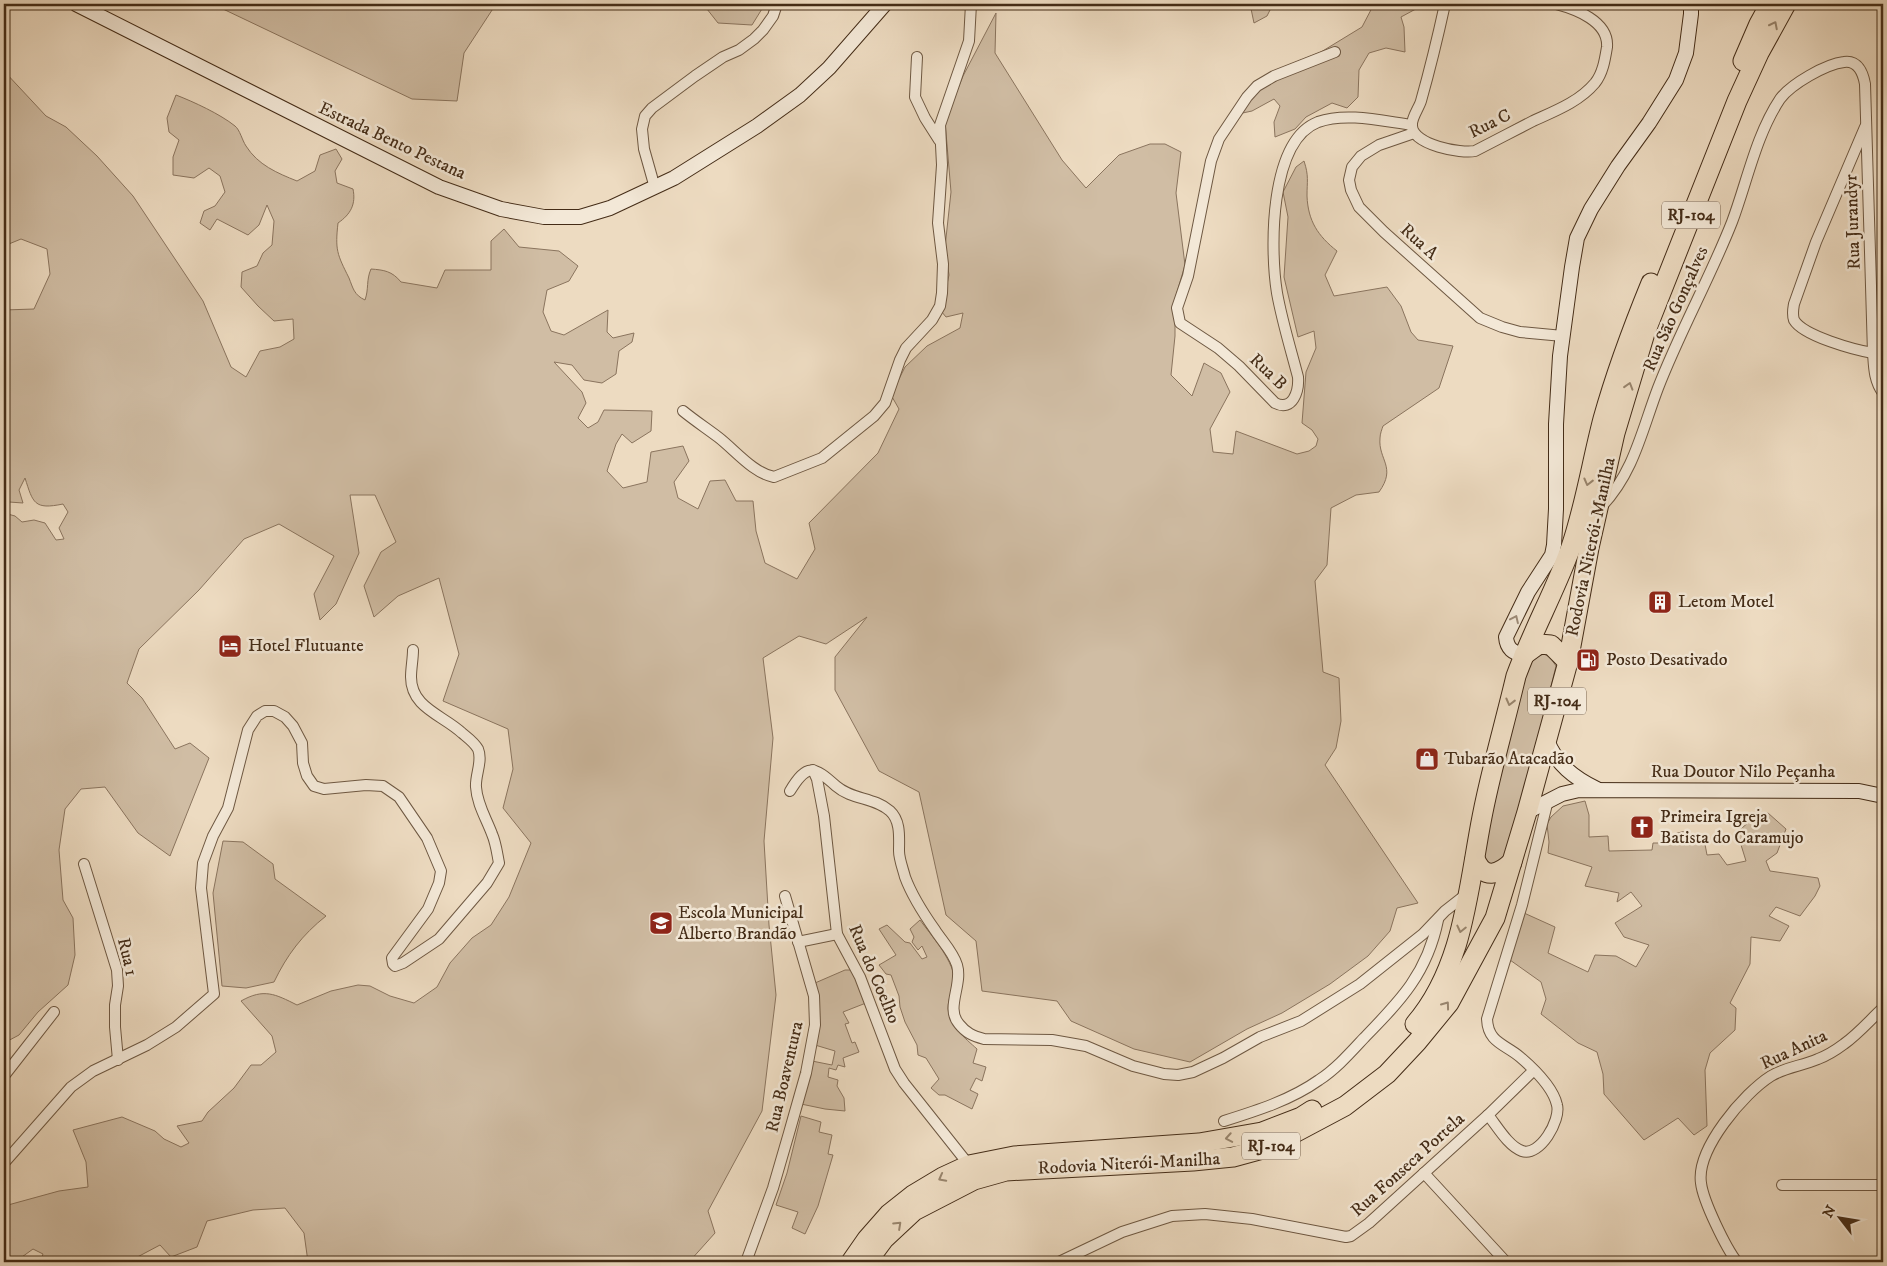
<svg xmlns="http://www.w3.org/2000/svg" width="1887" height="1266" viewBox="0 0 1887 1266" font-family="'IM FELL DW Pica',serif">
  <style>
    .green { fill: #d0bda4; stroke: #8a745e }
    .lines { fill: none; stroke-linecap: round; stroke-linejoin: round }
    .street-casing { stroke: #6e5842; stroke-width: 12 }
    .secondary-casing { stroke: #442c17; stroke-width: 16 }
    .highway-casing { stroke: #442c17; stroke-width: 21 }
    .street { stroke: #f3e8d7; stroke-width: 10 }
    .secondary { stroke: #f3e8d7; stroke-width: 14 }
    .highway { stroke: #eddbc1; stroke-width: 19 }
    .oneway { stroke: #98846c }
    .oneway2 { stroke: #9c8a77 }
    .labels { text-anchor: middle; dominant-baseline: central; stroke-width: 5; stroke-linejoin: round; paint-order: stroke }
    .shield { fill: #f3e8d7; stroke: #786451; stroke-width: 1 }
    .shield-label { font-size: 16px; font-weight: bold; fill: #442c17 }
    .street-label { font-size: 18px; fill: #442c17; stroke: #f3e8d7 }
    .poi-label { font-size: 18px; fill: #442c17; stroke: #f3e8d7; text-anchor: start }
  </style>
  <rect width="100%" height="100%" fill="#eddbc1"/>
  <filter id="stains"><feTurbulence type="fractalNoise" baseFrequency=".004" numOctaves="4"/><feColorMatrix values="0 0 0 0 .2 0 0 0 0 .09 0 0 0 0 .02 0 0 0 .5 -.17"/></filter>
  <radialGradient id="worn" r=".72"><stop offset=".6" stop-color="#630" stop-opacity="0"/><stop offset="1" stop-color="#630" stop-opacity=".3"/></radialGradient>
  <g class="green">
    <path d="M 223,4 L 496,4 L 464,53 L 457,101 L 412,99 L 223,9 Z"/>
    <path d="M 703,4 L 765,4 L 752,25 L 718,23 Z"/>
    <path d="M 1250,4 L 1273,4 L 1267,16 L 1254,23 Z"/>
    <path d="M 1374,4 L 1425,4 L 1401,17 L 1404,27 L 1405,52 L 1386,48 L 1369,53 L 1359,70 L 1358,97 L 1347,108 L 1332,103 L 1306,117 L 1295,129 L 1275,137 L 1274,122 L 1280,106 L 1274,99 L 1252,111 L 1238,114 L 1269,73 L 1321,52 L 1362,27 Z"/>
    <path d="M 996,13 L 995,53 L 1062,160 L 1086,188 L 1119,155 L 1150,144 L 1165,144 L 1181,152 L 1176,193 L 1185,265 L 1175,299 L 1175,336 L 1171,375 L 1192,396 L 1204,363 L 1221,373 L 1230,392 L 1210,429 L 1213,452 L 1233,454 L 1236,431 L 1297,454 L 1309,451 L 1316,446 L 1318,439 L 1312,430 L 1302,423 L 1306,372 L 1316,348 L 1314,331 L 1298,337 L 1284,277 L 1288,217 L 1283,192 L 1296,167 L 1304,161 C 1309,176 1307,181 1307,196 C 1308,221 1318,236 1337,251 L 1325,275 L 1334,296 L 1387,287 L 1401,306 L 1411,332 L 1418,340 L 1453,346 L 1439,388 L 1383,426 C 1382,429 1380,434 1380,438 C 1378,460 1397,467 1379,492 L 1356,495 L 1331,508 L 1327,565 L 1315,581 L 1323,672 L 1339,678 L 1341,721 L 1336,748 L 1325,765 L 1418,903 L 1397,908 L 1390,931 L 1368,956 L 1330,984 L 1282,1013 L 1247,1029 L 1190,1062 L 1134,1049 L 1071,1021 L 1057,1001 L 982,991 L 976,941 L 946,915 L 919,792 L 879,771 L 835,690 L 835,657 L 867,617 L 826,644 L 799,636 L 763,658 L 773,738 L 764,841 L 769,925 L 776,995 L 762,1111 L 708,1211 L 715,1233 L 689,1262 L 308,1262 L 304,1233 L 285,1208 L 253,1210 L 207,1221 L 197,1247 L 171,1257 L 160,1245 L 128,1262 L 40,1262 L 43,1254 L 33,1249 L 15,1262 L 4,1262 L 4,1228 L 8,1205 L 59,1191 L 88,1187 L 86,1162 L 73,1130 L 122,1117 L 155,1131 L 164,1139 L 181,1147 L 189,1143 L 177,1126 L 202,1121 L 208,1112 L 234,1088 L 251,1065 L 261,1065 L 276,1052 L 272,1036 L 241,1001 C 264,988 275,994 297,1005 L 331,991 L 358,985 L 370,986 L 390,996 L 414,1003 L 437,987 L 450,963 L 472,938 L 491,925 L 509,897 L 531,843 L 503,808 L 513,769 L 508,729 L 443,701 L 459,654 L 439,578 L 398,596 L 374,617 L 364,586 L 381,552 L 396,542 L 375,495 L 350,495 L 359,553 L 336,604 L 320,620 L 314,594 L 334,556 L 279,524 L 244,539 L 199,590 L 139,649 L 127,683 L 142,698 L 175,749 L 190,743 L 209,758 L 170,856 L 138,833 L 105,787 L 81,789 L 65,809 L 59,850 L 63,900 L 73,918 L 75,955 L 68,985 L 38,1012 L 19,1035 L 4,1043 L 4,661 L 8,656 L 4,652 L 4,513 L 15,516 L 22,522 L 34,520 L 45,523 L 56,540 L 64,539 L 59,528 L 68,512 L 63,504 C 34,510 33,503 25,478 L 19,490 L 23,503 L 9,502 L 4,493 L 4,310 L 34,309 L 50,274 L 47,249 L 21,239 L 4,246 L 4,71 L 46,116 L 66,127 L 97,156 L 133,196 L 203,301 L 231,367 L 246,377 L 260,351 L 280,347 L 294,339 L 293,319 L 274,321 L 258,306 L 241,287 L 242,272 L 257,266 L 263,253 L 272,245 L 274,221 L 267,205 L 259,225 L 248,235 L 217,219 L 210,230 L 200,223 L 204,211 L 215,206 L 225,192 L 220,176 L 209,168 L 194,178 L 173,175 L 173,157 L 179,140 L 169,132 L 167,118 L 176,95 C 194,102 220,114 235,126 C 240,130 242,140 246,146 C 258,165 277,173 297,181 L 315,171 L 320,155 L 336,149 L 342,159 L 335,171 L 337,183 L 353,189 C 356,204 351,214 338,223 C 335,250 337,254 349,278 C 353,288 354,295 365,300 C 369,289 366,280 371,269 C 384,270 392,271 401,282 L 437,288 L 445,270 L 491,270 L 491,241 L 504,229 L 519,247 L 559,251 L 578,266 L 569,281 L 547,290 L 543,312 L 551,331 L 564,335 L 608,310 L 607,332 L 613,338 L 634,333 L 632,342 L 619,351 L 616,374 L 602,383 L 584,380 L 572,365 L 554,362 L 582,392 L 586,403 L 578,418 L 588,428 L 598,422 L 604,410 L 652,411 L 651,431 L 632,443 L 622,434 L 616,444 L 607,471 L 623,488 L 647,482 L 651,452 L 683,446 L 689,461 L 674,482 L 678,498 L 698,509 L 710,481 L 725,480 L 736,501 L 753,501 L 756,531 L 765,563 L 797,579 L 815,549 L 809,523 L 878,453 L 899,409 L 891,395 L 905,367 L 927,346 L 960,328 L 963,313 L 946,317 L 941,311 L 949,275 L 945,247 L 951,192 L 945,121 L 963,76 Z"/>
    <path d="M 1544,654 L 1550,657 L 1556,666 L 1515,833 L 1500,865 L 1488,865 L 1484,856 L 1487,836 L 1522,681 C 1527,668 1530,658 1544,654 Z"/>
    <path d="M 1585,801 L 1589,815 L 1589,837 L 1608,836 L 1609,851 L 1652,850 L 1653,843 L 1664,843 L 1667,836 L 1689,830 L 1690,843 L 1704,839 L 1707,855 L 1719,854 L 1727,865 L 1746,861 L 1737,832 L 1754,818 L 1768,813 L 1786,829 L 1777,853 L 1766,861 L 1770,871 L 1818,878 L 1820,886 L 1815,896 L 1800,916 L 1776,907 L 1769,916 L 1789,926 L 1780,941 L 1751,937 L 1750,964 L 1730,1003 L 1736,1008 L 1735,1030 L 1710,1053 L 1705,1070 L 1707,1126 L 1694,1135 L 1678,1118 L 1644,1140 L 1604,1094 L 1603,1074 L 1597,1052 L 1578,1043 L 1541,1014 L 1546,999 L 1541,982 L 1510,960 L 1524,913 L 1555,927 L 1548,953 L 1588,972 L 1595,955 L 1616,956 L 1636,967 L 1649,945 L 1624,937 L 1615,923 L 1642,906 L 1631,892 L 1617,902 L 1619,893 L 1585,886 L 1592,867 L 1548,853 L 1549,842 L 1547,824 L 1551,817 L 1563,806 Z"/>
    <path d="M 223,841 L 243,842 L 273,864 L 275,879 L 326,916 C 302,935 287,955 274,982 L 246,988 L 222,986 L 213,893 Z"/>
    <path d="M 920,920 C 931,935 952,959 954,977 C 954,988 948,998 948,1008 C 949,1026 965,1038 977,1049 L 973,1063 L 986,1067 L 982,1081 L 976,1078 L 970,1090 L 978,1094 L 972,1109 L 945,1095 L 939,1095 L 931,1088 L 939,1079 L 926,1058 L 918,1055 L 917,1045 L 905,1022 L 900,1007 L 899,996 L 891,975 L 886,974 L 879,965 L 896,955 L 879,929 L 887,925 L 905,942 L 910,943 L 922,959 L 927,957 L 922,946 L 918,950 L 912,942 L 914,937 L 910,929 Z"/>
    <path d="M 845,970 L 853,970 L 866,1003 L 843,1012 L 849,1023 L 845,1024 L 852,1043 L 855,1042 L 859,1052 L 843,1058 L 845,1067 L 838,1065 L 836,1070 L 829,1068 L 828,1077 L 838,1080 L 837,1086 L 844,1098 L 845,1111 L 825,1109 L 801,1104 L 812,1061 L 832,1065 L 835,1051 L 815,1045 L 815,983 Z"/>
    <path d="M 801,1116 L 821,1122 L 819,1132 L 832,1135 L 828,1154 L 833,1155 L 818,1206 L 805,1234 L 792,1228 L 798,1212 L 776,1205 L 787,1173 Z"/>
  </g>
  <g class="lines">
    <g class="street-casing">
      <g id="street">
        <path d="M 1445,4 C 1438,36 1430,69 1421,101 C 1419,108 1411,118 1412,126 C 1413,145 1461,154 1475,151 C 1494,141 1514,131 1533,121 C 1555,111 1579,102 1595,83 C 1603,73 1605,59 1607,47 C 1609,21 1575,9 1556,4"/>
        <path d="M 1335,52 L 1274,76 L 1257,86 L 1247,97 L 1219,139 L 1211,161 L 1188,276 L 1177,308 L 1180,323 L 1218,348 L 1239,366 L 1275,403 C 1293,412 1299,391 1298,377 C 1291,350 1282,321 1277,293 C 1270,250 1269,141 1318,122 C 1346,112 1382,121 1412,125"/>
        <path d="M 917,57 L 915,97 L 925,118 L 939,140"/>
        <path d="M 1865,127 L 1816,242 L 1794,304 C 1793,310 1792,314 1794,320 C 1803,336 1855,350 1873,353"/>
        <path d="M 1414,133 L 1379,145 L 1361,156 L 1352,167 L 1349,180 L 1351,190 L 1359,207 L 1384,232 L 1480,318 L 1502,327 L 1520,332 L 1563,336"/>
        <path d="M 655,188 L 644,149 L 642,129 L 645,116 L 652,108 L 695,76 L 723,57 L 739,50 L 754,39 L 763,30 L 773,16 L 777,4"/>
        <path d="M 683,411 C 694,420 706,428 718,437 C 735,450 753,473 774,477 L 822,458 L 874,416 L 885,403 L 900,360 L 906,348 L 932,320 L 940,306 L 942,293 L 943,264 L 938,223 L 942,165 L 940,125 L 969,41 L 971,4"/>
        <path d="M 1602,506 C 1634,472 1642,430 1658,388 C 1680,331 1710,278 1732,222 C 1747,182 1756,135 1780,99 C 1791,84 1826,64 1844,62 C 1858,60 1863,73 1865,84 L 1873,353 C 1874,367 1874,381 1883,393"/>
        <path d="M 813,770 L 817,779 L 824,816 L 837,934 L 860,977 L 895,1069 L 904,1083 L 969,1165"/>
        <path d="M 790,791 C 807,763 814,766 836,786 C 852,800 874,797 890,811 C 901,821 899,838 899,851 C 899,859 903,869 905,877 C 912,896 923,913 935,930 C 942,941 953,952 957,965 C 963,985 945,1008 959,1024 C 966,1033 973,1036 984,1039 L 1052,1040 L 1086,1046 L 1133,1066 L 1164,1074 L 1178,1075 L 1193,1072 L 1223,1058 L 1260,1037 L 1301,1021 L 1360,984 L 1423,934 L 1445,911 L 1468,893"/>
        <path d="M 84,864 L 117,970 L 118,986 L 115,1005 L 115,1027 L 118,1060"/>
        <path d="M 798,942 L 837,934"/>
        <path d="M 4,1076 L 54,1012"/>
        <path d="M 1488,1115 C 1497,1126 1508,1146 1522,1151 C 1540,1157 1561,1120 1557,1105 C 1553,1087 1534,1069 1520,1057 C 1505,1044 1488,1043 1487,1019 L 1522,905 L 1548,800"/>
        <path d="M 1224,1121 C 1256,1111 1291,1100 1319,1080 C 1336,1069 1350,1053 1364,1038 C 1400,1001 1427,974 1438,920"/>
        <path d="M 4,1163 L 71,1087 L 93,1071 L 147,1045 L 176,1027 L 214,994 L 201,888 L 203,863 L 213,836 L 228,808 L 248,730 L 257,716 L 265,711 L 274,711 L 285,717 L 293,726 L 302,743 L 303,763 L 307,776 L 314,786 L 324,789 L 366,785 L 383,786 L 399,797 L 427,838 L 441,871 L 439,883 L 428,909 L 392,958 L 393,964 L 395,966 L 403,963 L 439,939 L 487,883 L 499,863 C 497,853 496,843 492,834 C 486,818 477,804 476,787 C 475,775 483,761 478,749 C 474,742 468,738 462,733 C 443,715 411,708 411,677 C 411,668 413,659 413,650"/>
        <path d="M 1424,1173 L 1506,1262"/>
        <path d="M 1782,1185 L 1883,1185"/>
        <path d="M 746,1262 L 773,1188 L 789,1133 L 806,1073 L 815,1025 L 814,996 L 785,896"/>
        <path d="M 1059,1262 L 1122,1232 L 1172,1216 L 1205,1214 L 1252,1219 L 1346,1237 L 1351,1236 L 1369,1223 L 1488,1115 L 1533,1071"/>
        <path d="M 1737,1262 C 1726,1248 1703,1201 1701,1183 C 1696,1149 1744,1093 1771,1076 C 1786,1067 1802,1066 1818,1059 C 1826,1056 1836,1050 1844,1044 C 1858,1034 1870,1020 1883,1008"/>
      </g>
    </g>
    <g class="secondary-casing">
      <g id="secondary">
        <path d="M 76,4 L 439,187 L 501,209 L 544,217 L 580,217 L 610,208 L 674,178 L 757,126 L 800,95 L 829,68 L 885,4"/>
        <path d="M 1524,655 C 1513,653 1507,649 1506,637 L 1528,592 L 1552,555 L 1554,545 L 1556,509 L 1556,424 L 1560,356 L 1572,267 L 1577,238 L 1591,209 L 1618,166 L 1649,123 L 1676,80 L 1686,53 L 1691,14 L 1691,4"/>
        <path d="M 1547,740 C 1556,764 1574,778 1597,789"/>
        <path d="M 1527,812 L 1562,794 L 1579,790 L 1859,791 L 1883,796"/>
      </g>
    </g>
    <g class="highway-casing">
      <g id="highway">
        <path d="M 1743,61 L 1759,24 L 1770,4"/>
        <path d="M 1524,655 L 1539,644 L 1551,645 L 1568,662"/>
        <path d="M 1475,859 C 1484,880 1498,875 1512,862"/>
        <path d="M 1415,1024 C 1464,967 1468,888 1482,817 C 1491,770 1505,723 1516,676 C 1532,632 1555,591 1571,547 C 1585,506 1592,461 1603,419 C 1616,372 1633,327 1651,283"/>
        <path d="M 851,1262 L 867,1239 L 889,1214 L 913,1195 L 943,1177 L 969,1165 L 1014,1156 L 1199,1143 L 1262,1132 L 1301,1117 L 1312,1110"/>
        <path d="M 867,1262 L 884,1239 L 914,1211 L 974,1180 L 1006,1171 L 1193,1161 L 1233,1157 L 1266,1148 L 1345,1106 L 1387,1074 L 1417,1042 L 1449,1003 L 1495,918 L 1527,812 L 1568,662 L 1589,548 L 1615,433 L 1645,333 L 1737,101 L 1759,53 L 1786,4"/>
      </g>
    </g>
    <use href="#street" class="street"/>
    <use href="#secondary" class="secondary"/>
    <use href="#highway" class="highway"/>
  </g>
  <defs><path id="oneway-chevron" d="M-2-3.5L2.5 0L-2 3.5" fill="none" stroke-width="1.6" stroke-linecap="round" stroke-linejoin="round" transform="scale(1.25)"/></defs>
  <g class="oneway">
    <use href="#oneway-chevron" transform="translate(1774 25) rotate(-63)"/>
    <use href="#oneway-chevron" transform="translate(1629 386) rotate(-73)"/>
    <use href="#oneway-chevron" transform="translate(1588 482) rotate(104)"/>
    <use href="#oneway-chevron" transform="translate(1510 702) rotate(104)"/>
    <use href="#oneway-chevron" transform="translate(1461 929) rotate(103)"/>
    <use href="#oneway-chevron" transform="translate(1446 1005) rotate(-54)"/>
    <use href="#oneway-chevron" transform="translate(1229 1138) rotate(170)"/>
    <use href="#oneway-chevron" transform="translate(942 1178) rotate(152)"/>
    <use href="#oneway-chevron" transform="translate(898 1225) rotate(-43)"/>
  </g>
  <use class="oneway2" href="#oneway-chevron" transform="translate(1515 619) rotate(-65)"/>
  <defs>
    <g id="building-square" transform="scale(1.25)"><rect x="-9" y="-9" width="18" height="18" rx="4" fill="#8f2418" stroke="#f3e8d7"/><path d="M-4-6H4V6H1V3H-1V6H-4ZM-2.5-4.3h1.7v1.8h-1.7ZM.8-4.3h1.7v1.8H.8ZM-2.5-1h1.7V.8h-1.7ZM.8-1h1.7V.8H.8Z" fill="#fff"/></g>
    <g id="hotel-square" transform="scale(1.25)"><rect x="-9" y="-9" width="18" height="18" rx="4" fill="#8f2418" stroke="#f3e8d7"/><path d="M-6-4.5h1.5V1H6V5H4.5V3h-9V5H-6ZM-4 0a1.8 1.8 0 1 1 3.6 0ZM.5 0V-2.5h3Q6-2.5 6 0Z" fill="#fff"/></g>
    <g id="fuel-square" transform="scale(1.25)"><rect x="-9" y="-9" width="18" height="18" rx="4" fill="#8f2418" stroke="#f3e8d7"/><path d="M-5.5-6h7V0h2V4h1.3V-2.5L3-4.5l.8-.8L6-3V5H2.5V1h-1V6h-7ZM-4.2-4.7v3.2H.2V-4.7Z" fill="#fff"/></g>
    <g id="shop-square" transform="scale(1.25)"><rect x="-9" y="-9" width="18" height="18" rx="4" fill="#8f2418" stroke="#f3e8d7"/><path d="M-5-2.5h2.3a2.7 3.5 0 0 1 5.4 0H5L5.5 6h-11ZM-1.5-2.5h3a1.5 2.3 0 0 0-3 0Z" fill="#fff"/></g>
    <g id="church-square" transform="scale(1.25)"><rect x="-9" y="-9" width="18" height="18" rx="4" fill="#8f2418" stroke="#f3e8d7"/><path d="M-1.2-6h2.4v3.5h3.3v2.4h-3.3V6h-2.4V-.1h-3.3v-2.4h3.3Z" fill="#fff"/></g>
    <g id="school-square" transform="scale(1.25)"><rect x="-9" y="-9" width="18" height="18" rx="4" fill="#8f2418" stroke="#f3e8d7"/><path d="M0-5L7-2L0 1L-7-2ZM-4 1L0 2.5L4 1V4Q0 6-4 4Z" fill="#fff"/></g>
  </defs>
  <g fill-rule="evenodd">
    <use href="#building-square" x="1660" y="602"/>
    <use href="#hotel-square" x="230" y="646"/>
    <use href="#fuel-square" x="1588" y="660"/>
    <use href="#shop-square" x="1427" y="759"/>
    <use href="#church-square" x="1642" y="827"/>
    <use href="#school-square" x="661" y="923"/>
  </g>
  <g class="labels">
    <g class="shield">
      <rect x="1662" y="201.5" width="58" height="27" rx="4"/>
      <rect x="1528" y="687.5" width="58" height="27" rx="4"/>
      <rect x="1242" y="1132.5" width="58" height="27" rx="4"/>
    </g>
    <g class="shield-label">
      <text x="1691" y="215">RJ-104</text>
      <text x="1557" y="701">RJ-104</text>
      <text x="1271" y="1146">RJ-104</text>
    </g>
    <g class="street-label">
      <text transform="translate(1490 124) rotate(-26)">Rua C</text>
      <text transform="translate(392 141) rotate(25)">Estrada Bento Pestana</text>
      <text transform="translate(1853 222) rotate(-92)">Rua Jurandyr</text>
      <text transform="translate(1419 242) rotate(42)">Rua A</text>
      <text transform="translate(1676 309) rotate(-66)">Rua São Gonçalves</text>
      <text transform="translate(1268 372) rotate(44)">Rua B</text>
      <text transform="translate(1591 547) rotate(-78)">Rodovia Niterói-Manilha</text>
      <text x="1743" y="772">Rua Doutor Nilo Peçanha</text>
      <text transform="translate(127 957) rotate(77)">Rua 1</text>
      <text transform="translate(874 974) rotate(67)">Rua do Coelho</text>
      <text transform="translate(1794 1050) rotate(-25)">Rua Anita</text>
      <text transform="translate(785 1077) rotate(-77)">Rua Boaventura</text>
      <text transform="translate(1129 1164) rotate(-3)">Rodovia Niterói-Manilha</text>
      <text transform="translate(1408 1165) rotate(-42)">Rua Fonseca Portela</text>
    </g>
    <g class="poi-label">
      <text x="1678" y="602">Letom Motel</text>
      <text x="248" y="646">Hotel Flutuante</text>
      <text x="1606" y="660">Posto Desativado</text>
      <text x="1444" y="759">Tubarão Atacadão</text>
      <text x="1660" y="817">Primeira Igreja<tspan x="1660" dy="21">Batista do Caramujo</tspan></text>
      <text x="678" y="913">Escola Municipal<tspan x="678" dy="21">Alberto Brandão</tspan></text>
    </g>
  </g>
  <rect width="1887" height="1266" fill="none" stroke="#eddbc1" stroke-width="20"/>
  <rect x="5" y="5" width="1877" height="1256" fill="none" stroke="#442c17" stroke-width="2.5"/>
  <rect x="10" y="10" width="1867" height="1246" fill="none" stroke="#442c17"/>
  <g transform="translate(1840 1218) rotate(301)" stroke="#f3e8d7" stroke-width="4" paint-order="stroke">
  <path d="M0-4L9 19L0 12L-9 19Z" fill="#442c17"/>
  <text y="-8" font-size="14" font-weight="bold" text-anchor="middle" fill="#442c17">N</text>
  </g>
  <rect width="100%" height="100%" filter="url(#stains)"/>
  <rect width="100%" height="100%" fill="url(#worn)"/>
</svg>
